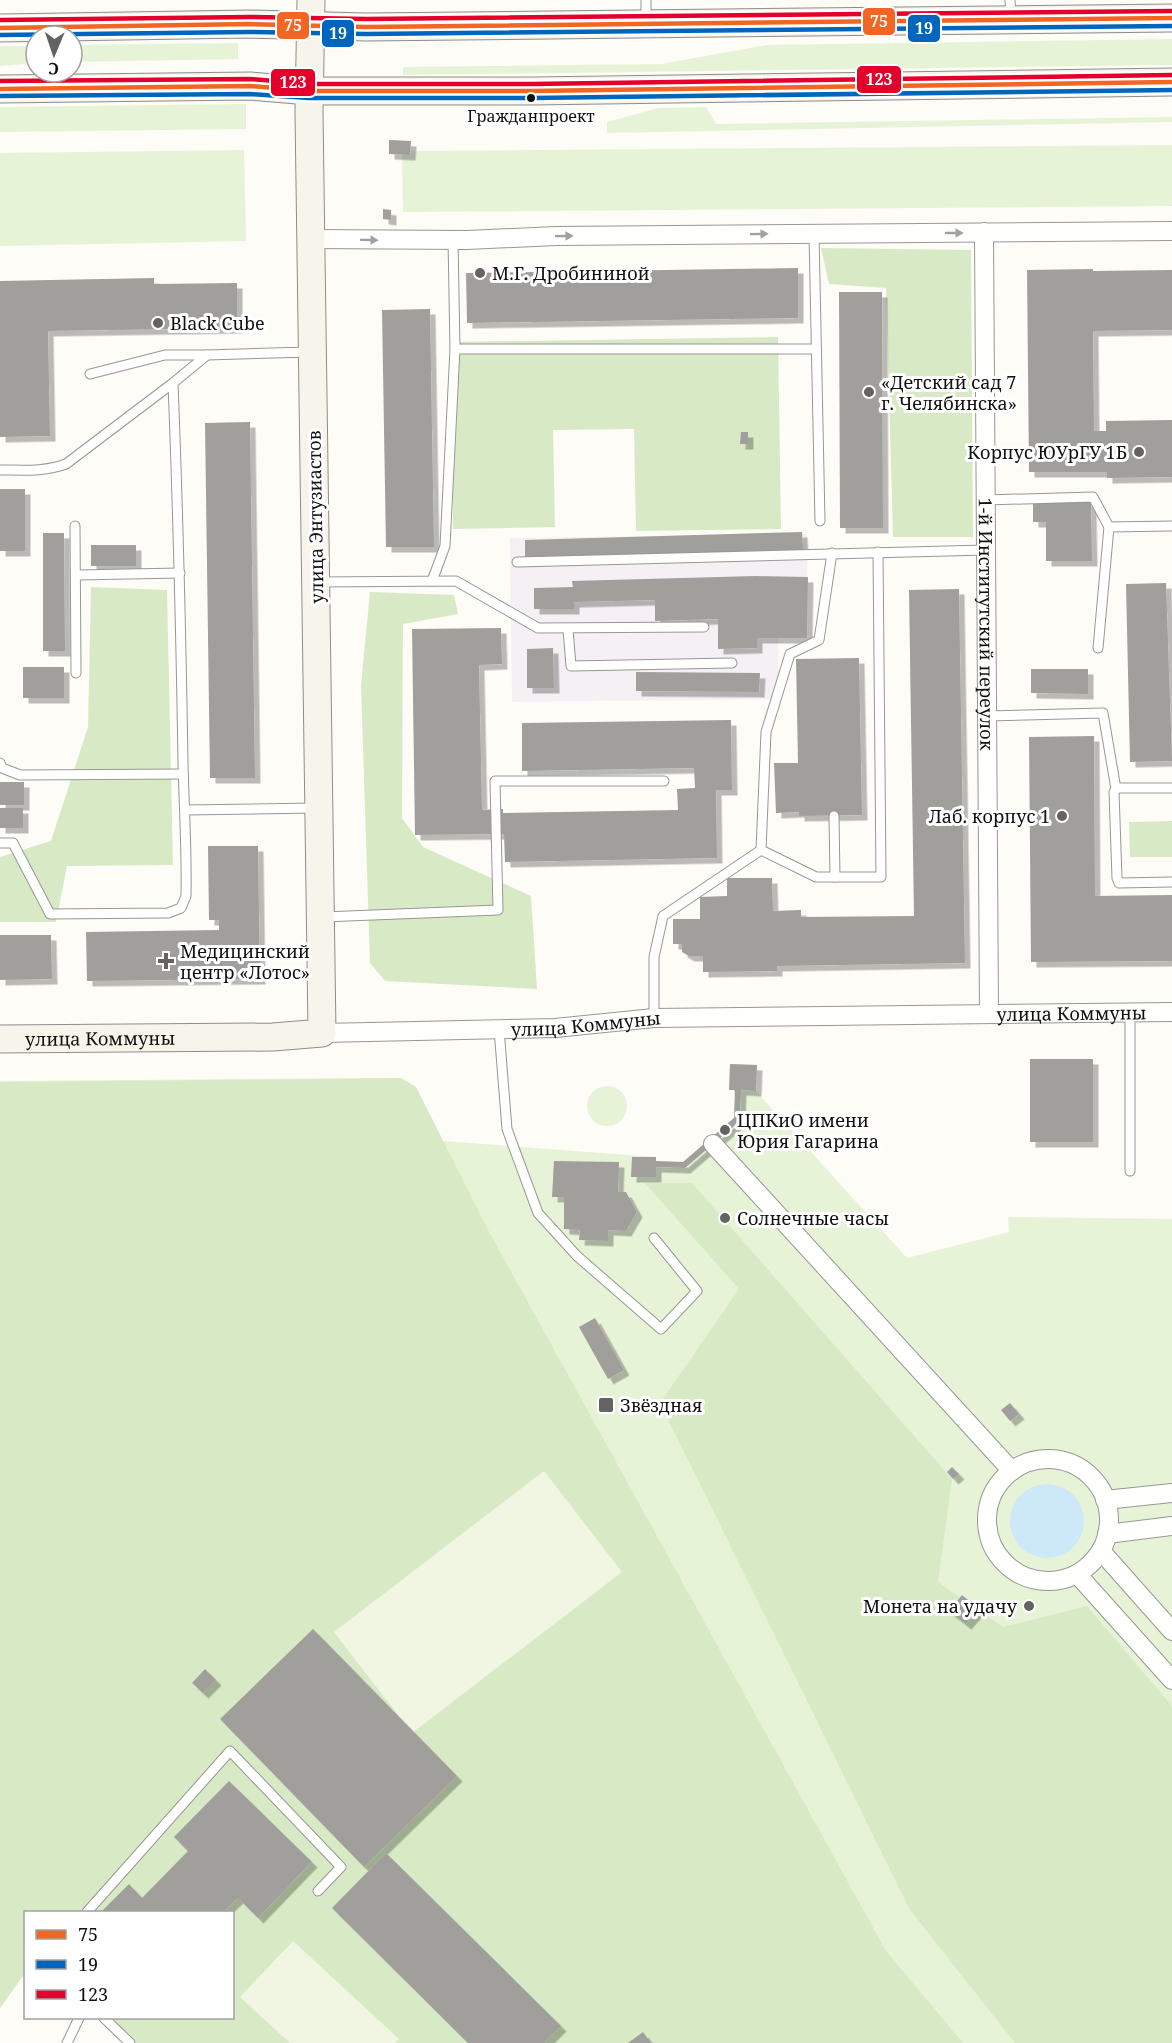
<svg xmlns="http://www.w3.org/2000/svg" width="1172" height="2043" viewBox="0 0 1172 2043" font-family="'Noto Serif',serif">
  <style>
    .industrial { fill: #f5f0f3 }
    .green { fill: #e7f3d7 }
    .forest { fill: #d8eac5 }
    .pitch { fill: #f0f6e1 }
    .water { fill: #cde8f7 }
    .building { fill: #a19f9c; filter: url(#shadow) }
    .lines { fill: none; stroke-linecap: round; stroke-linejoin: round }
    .lane-casing { stroke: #979795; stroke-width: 11 }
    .street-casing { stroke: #979795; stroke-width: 20 }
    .secondary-casing { stroke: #8e8d8b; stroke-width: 29 }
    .lane { stroke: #fffffe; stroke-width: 9 }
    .street { stroke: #fffffe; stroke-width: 18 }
    .secondary { stroke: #f6f4eb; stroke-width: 27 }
    .bus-1-casing { stroke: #fff; stroke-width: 9 }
    .bus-2-casing { stroke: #fff; stroke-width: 9 }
    .bus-3-casing { stroke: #fff; stroke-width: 9 }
    .bus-1 { stroke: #f26522; stroke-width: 4.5 }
    .bus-2 { stroke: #0065bd; stroke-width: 4.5 }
    .bus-3 { stroke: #e4002b; stroke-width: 4.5 }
    .oneway { fill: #a0a09f }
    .bus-dot { fill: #111; stroke: #fff; stroke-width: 2 }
    .poi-dot { fill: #646362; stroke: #fff; stroke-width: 2 }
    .labels { text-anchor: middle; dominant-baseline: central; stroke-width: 6; stroke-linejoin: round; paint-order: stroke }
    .bus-label { font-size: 16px; fill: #111; stroke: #fff }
    .poi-label { font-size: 18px; fill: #111; stroke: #fff; text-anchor: start }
    .street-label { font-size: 18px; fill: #111; stroke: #fff }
    .line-badge { stroke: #fff; stroke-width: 2 }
    .badge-label { font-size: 16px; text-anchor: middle; font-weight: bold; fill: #fff }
  </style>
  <defs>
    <filter id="shadow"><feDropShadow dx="5.5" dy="5.5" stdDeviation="0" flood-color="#0004"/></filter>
  </defs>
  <rect width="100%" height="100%" fill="#fdfcf7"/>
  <path class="industrial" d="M 807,534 L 808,636 L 778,637 L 779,699 L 512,702 L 510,538 Z"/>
  <g class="green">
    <path d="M 1172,39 L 1172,65 L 403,75 L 403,67 L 661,64 L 767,45 Z"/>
    <path d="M 238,43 L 238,59 L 72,62 L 72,45 Z"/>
    <path d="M 0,46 L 36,46 L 36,63 L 0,66 Z"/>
    <path d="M 246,104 L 246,129 L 0,132 L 0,107 Z"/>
    <path d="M 706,107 L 716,124 L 1172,117 L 1172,122 L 607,133 L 607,122 L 658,108 Z"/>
    <path d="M 1172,145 L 1172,206 L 403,212 L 402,151 Z"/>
    <path d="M 244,150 L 246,241 L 0,246 L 0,153 Z"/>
    <path d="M 730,1064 L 757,1065 L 756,1091 L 907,1258 L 1009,1232 L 1008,1217 L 1172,1219 L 1172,2043 L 135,2043 L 232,2018 L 232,1912 L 26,1912 L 25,1973 L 0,2008 L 0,1081 L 401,1078 L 416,1087 L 443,1141 L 656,1157 L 656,1161 L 683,1162 L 734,1118 L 735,1091 L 729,1090 Z"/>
    <circle cx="607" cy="1106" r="20"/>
  </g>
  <g class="forest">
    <path d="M 821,248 L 971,250 L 973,537 L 893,537 L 886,288 L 829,284 Z"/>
    <path d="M 778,337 L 781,529 L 636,531 L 634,429 L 553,430 L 555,527 L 453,529 L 451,342 Z"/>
    <path d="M 91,587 L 167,590 L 173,865 L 67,866 L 56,922 L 0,922 L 0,857 L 51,841 L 88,727 Z"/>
    <path d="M 370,592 L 454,595 L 458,614 L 403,624 L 402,818 L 423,847 L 531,896 L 537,989 L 385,981 L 370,963 L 361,685 Z"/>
    <path d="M 1172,821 L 1172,857 L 1130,857 L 1129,822 Z"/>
    <path d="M 401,1078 L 416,1087 L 487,1228 L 886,1951 L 963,2043 L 135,2043 L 108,2018 L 232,2018 L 232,1912 L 26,1912 L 25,1973 L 0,2008 L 0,1082 Z"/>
    <path d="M 645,1183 L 692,1183 L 952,1479 L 938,1582 L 1003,1627 L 1087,1606 L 1172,1706 L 1172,2043 L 1015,2043 L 910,1910 L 660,1403 L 739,1289 Z"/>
  </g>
  <g class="pitch">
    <path d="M 544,1471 L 622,1572 L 412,1733 L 334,1632 Z"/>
    <path d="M 293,1941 L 399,2039 L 395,2043 L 290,2043 L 240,1997 Z"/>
  </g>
  <circle class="water" cx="1047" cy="1521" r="37"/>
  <g class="building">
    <path d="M 389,140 L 411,141 L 410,155 L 389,154 Z"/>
    <path d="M 383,209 L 391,210 L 391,220 L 383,219 Z"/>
    <path d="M 798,268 L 798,318 L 467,323 L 466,273 Z"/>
    <path d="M 1093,269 L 1093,271 L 1172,270 L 1172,330 L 1093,331 L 1094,431 L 1106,431 L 1106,421 L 1172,420 L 1172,477 L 1107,478 L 1107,472 L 1029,472 L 1027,270 Z"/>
    <path d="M 154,278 L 154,284 L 237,283 L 237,328 L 48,331 L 50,436 L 0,437 L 0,281 Z"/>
    <path d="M 839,292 L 882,292 L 883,528 L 840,528 Z"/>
    <path d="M 430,309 L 434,547 L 386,547 L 382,310 Z"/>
    <path d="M 250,422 L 255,778 L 210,778 L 205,423 Z"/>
    <path d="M 741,432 L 748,432 L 748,444 L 740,444 Z"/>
    <rect x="0" y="489" width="25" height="62"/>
    <path d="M 1091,501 L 1092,561 L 1046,561 L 1046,522 L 1033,522 L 1033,502 Z"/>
    <path d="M 802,532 L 803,550 L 525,558 L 525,540 Z"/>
    <path d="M 43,533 L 64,533 L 65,651 L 43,651 Z"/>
    <rect x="91" y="545" width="45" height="21"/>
    <path d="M 756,576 L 808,577 L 807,638 L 757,638 L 757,648 L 718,649 L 718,619 L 655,621 L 655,600 L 574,602 L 574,609 L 534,609 L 534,588 L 573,587 L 572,581 Z"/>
    <path d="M 1166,583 L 1172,761 L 1130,762 L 1126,584 Z"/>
    <path d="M 959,589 L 965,963 L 777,966 L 777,971 L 703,972 L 703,956 L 689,956 L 682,952 L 682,944 L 673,944 L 673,919 L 700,919 L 700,897 L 727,896 L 727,878 L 772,878 L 773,911 L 801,910 L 801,917 L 914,916 L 909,590 Z"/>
    <path d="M 501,628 L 502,664 L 479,665 L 482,810 L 503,809 L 503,813 L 678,810 L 677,789 L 695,788 L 694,768 L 522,771 L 522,723 L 731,720 L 732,790 L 716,790 L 717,858 L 505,862 L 504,834 L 415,835 L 412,629 Z"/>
    <path d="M 553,648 L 554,688 L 527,688 L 527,649 Z"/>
    <path d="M 859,658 L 862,815 L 799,816 L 799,812 L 776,813 L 774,763 L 798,763 L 796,659 Z"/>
    <rect x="23" y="667" width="41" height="31"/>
    <path d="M 1031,669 L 1088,669 L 1088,694 L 1031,693 Z"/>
    <path d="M 636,672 L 760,673 L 759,692 L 636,691 Z"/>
    <path d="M 1094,736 L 1095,896 L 1172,895 L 1172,961 L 1031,962 L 1029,737 Z"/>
    <rect x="0" y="782" width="24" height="23"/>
    <rect x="0" y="808" width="23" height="20"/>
    <path d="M 208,846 L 258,846 L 260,979 L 87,981 L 86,932 L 219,930 L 219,920 L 209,920 Z"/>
    <path d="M 0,935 L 51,935 L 52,979 L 0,980 Z"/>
    <rect x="1030" y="1059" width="63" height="83"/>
    <path d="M 730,1064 L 757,1065 L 756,1091 L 741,1090 L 740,1121 L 685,1168 L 656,1167 L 656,1177 L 631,1177 L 632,1157 L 656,1157 L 656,1161 L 683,1162 L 734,1118 L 735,1090 L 729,1090 Z"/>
    <path d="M 554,1161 L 619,1162 L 618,1192 L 626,1192 L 637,1212 L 626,1231 L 608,1230 L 608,1241 L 579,1240 L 580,1230 L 564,1229 L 564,1197 L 552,1197 Z"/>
    <path d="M 595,1318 L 624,1370 L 608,1379 L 579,1327 Z"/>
    <path d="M 1010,1403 L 1019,1414 L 1010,1421 L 1001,1410 Z"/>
    <path d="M 952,1467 L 959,1474 L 953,1479 L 947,1472 Z"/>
    <path d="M 962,1595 L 979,1609 L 966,1624 L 949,1611 Z"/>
    <path d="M 313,1629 L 457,1776 L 364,1867 L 220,1719 Z"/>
    <path d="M 205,1669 L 216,1680 L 203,1693 L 192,1683 Z"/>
    <path d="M 229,1781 L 312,1862 L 258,1918 L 238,1898 L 223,1912 L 101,1912 L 129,1884 L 142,1898 L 188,1851 L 174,1837 Z"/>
    <path d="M 386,1853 L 561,2026 L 544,2043 L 468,2043 L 332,1908 Z"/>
    <path d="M 643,2032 L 651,2043 L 628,2043 Z"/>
  </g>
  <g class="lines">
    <g class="lane-casing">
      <g id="lane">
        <path d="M 646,0 L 646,22"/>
        <path d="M 1010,0 L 1011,17"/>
        <path d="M 814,234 L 820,521"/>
        <path d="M 455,349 L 816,349"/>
        <path d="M 90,374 L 165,355 L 207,355"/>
        <path d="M 0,470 C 23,470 44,472 66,464 L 173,383"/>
        <path d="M 985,500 L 1093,497 L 1109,527"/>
        <path d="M 75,526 L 76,673"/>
        <path d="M 517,562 L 986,550"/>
        <path d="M 77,575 L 180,573"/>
        <path d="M 432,581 L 445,546 L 455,349 L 453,239"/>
        <path d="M 317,582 L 456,581 L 538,628 L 704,627"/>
        <path d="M 568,629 L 571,666 L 732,663"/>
        <path d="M 1098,648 L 1109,527 L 1172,526"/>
        <path d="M 987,716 L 1103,713 L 1116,789"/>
        <path d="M 0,763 L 2,768 L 20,775 L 183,774"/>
        <path d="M 1172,788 L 1117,788 L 1114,792 L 1117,878 L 1119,883 L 1172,882"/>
        <path d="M 186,810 L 315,808"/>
        <path d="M 834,816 L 835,877"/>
        <path d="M 0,843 L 13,843 L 50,914 L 168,913 L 181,908 L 186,896 C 187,851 184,807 183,763 C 181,636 178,510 173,383 L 207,355 L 309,352"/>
        <path d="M 761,850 L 766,732 L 790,654 L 819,640 L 832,553"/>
        <path d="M 323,917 L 498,910 L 495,781 L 664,781"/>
        <path d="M 654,1018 L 654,957 L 663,916 L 761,850 L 816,877 L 881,877 L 878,552"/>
        <path d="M 499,1029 L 507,1129 L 538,1213 L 577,1256 L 661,1329 L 697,1291 L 654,1238"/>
        <path d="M 1130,1171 L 1130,1013"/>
        <path d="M 87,1912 L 230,1751 L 341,1867 L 318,1891"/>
        <path d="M 104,2018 L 130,2043"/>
        <path d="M 67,2043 L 79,2018"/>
      </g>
    </g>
    <g class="street-casing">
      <g id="street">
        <path id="s1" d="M 984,232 L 989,1014"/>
        <path d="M 310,239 L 467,240 L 556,236 L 1172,231"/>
        <path id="s2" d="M 322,1033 L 555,1028 L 654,1018 L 1172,1012"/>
        <path d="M 713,1144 L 1012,1471"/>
        <circle cx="1048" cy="1520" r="61"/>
        <path d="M 1105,1500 L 1172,1493"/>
        <path d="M 1107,1534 L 1172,1526"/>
        <path d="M 1101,1551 L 1172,1631"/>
        <path d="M 1077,1574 L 1172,1680"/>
      </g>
    </g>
    <g class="secondary-casing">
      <g id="secondary">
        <path d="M 0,28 L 249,24 L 366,27 L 1172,18"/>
        <path d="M 0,89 L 250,86 L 309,91 L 532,91 L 1172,82"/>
        <path id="s3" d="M 0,1039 L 273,1037 L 322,1033 L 309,112 L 311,0"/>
      </g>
    </g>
    <use href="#lane" class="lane"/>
    <use href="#street" class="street"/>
    <use href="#secondary" class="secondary"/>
    <g class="bus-1-casing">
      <g id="bus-1">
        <path d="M 0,28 L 249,24 L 366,27 L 1172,18"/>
        <path d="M 0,89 L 250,86 L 309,91 L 532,91 L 1172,82"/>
      </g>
    </g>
    <g class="bus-2-casing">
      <g id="bus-2">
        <path d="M 0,35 L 249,32 L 366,34 L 1172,26"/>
        <path d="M 0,96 L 250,94 L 309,98 L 532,98 L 1172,90"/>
      </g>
    </g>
    <g class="bus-3-casing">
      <g id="bus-3">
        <path d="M 0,20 L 249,17 L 366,19 L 1172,11"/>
        <path d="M 0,81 L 250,79 L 309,84 L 532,84 L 1172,75"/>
      </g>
    </g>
    <use href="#bus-1" class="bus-1"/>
    <use href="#bus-2" class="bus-2"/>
    <use href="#bus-3" class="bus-3"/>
  </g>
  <defs><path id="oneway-solid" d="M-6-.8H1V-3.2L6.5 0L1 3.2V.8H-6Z" transform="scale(1.5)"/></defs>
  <g class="oneway">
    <use href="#oneway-solid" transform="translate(954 233)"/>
    <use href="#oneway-solid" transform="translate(759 234) rotate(-1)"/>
    <use href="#oneway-solid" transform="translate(564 236) rotate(-1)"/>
    <use href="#oneway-solid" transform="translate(369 240) rotate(1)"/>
  </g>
  <circle class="bus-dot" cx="531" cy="98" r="5"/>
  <g class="poi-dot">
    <circle cx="480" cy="273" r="6"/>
    <circle cx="158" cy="323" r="6"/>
    <circle cx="869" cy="392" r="6"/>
    <circle cx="1139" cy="452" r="6"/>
    <circle cx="1062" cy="816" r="6"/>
    <path d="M163 952h6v6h6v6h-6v6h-6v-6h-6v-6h6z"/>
    <circle cx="725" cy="1130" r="6"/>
    <circle cx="725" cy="1218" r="6"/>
    <rect x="598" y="1397" width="16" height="16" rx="3"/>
    <circle cx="1029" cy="1606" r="6"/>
  </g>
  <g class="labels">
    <g class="bus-label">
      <text x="531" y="116">Гражданпроект</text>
    </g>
    <g class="poi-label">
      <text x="492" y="273">М.Г. Дробининой</text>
      <text x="170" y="323">Black Cube</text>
      <text x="881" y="382">«Детский сад 7<tspan x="881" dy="21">г. Челябинска»</tspan></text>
      <text x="1127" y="452" text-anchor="end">Корпус ЮУрГУ 1Б</text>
      <text x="1050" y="816" text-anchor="end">Лаб. корпус 1</text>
      <text x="180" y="951">Медицинский<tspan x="180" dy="21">центр «Лотос»</tspan></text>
      <text x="737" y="1120">ЦПКиО имени<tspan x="737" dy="21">Юрия Гагарина</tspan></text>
      <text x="737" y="1218">Солнечные часы</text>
      <text x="620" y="1405">Звёздная</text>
      <text x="1017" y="1606" text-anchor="end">Монета на удачу</text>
    </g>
    <g class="street-label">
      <text transform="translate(315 517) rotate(-91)">улица Энтузиастов</text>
      <text stroke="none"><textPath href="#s1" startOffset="392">1-й Институтский переулок</textPath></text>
      <text stroke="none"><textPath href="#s2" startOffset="750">улица Коммуны</textPath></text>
      <text stroke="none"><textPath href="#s2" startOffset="264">улица Коммуны</textPath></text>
      <text stroke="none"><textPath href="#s3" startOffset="100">улица Коммуны</textPath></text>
    </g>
  </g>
  <g class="line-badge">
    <rect x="862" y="7" width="34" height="29" rx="6" fill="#f26522"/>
    <rect x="276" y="11" width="34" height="29" rx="6" fill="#f26522"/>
    <rect x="907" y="14" width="34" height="29" rx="6" fill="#0065bd"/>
    <rect x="321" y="19" width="34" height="29" rx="6" fill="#0065bd"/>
    <rect x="856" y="65" width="46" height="29" rx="6" fill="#e4002b"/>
    <rect x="270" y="68" width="46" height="29" rx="6" fill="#e4002b"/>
  </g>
  <g class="badge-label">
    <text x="879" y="27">75</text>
    <text x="293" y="31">75</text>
    <text x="924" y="34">19</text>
    <text x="338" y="39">19</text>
    <text x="879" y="85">123</text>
    <text x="293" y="88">123</text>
  </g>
  <rect x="24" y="1911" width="210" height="108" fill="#ffffff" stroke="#a0a0a0" stroke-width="1.5"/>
  <rect x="36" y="1930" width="30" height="9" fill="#f26522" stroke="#a0a0a0" stroke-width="1.5"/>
  <text x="78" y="1941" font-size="18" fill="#111111">75</text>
  <rect x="36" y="1960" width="30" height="9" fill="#0065bd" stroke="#a0a0a0" stroke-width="1.5"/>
  <text x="78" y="1971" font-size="18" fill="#111111">19</text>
  <rect x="36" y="1990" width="30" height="9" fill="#e4002b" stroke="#a0a0a0" stroke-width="1.5"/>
  <text x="78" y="2001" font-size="18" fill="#111111">123</text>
  <g transform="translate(54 54) rotate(182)"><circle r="28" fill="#ffffff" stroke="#a0a0a0" stroke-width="1.5"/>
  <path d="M0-4.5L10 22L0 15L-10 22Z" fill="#646362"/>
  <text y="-9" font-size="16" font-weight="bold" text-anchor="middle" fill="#111111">С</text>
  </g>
</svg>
